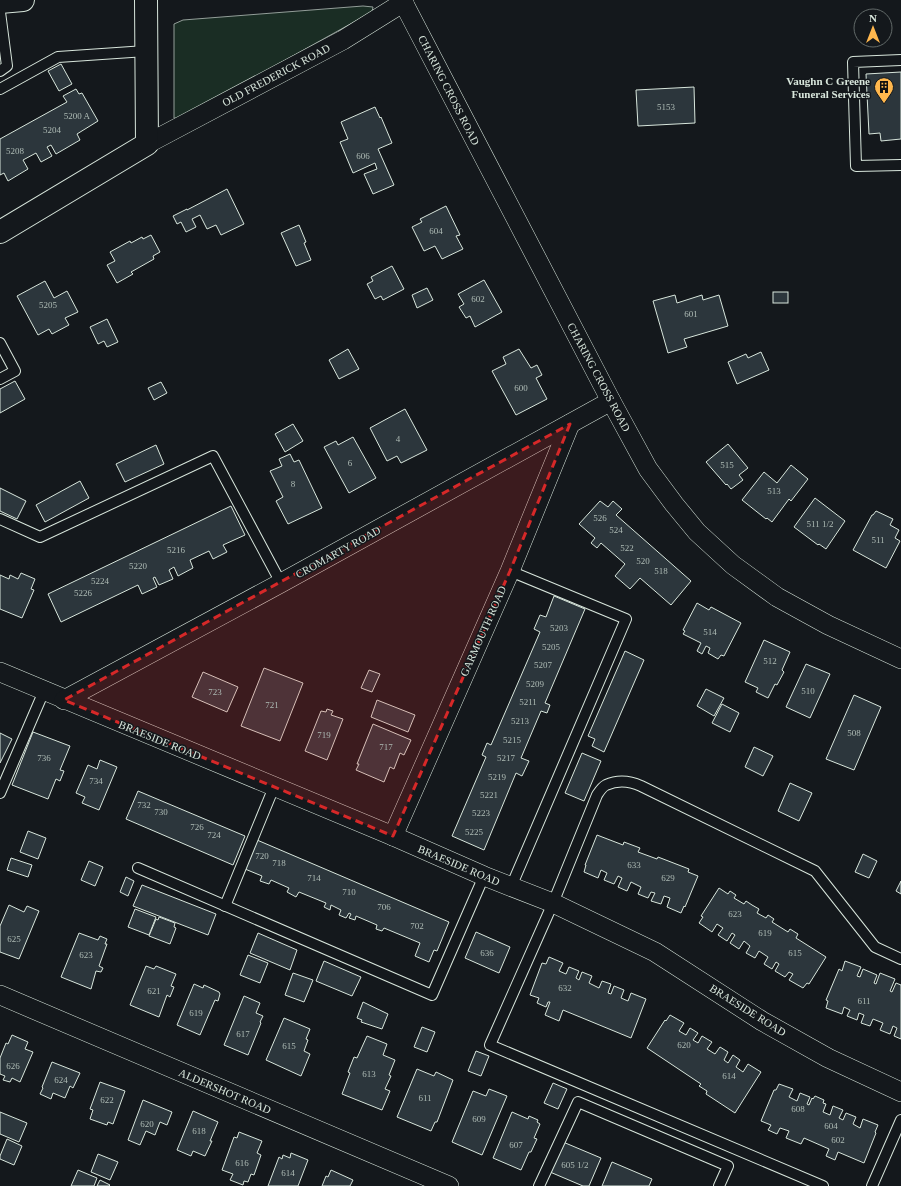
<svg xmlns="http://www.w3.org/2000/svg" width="901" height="1186" viewBox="0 0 901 1186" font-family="Georgia,serif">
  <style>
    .green { fill: #1a2d24; stroke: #939e99 }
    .building { fill: #2c363c; stroke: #d8e6dc }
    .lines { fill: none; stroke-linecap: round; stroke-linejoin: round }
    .service-casing { stroke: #d8e6dc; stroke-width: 12 }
    .minor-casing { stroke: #d8e6dc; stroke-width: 20 }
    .tertiary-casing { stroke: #d8e6dc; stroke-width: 24 }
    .primary-casing { stroke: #d8e6dc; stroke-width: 24 }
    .service { stroke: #14181c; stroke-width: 10 }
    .minor { stroke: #14181c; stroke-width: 19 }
    .tertiary { stroke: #14181c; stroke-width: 22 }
    .primary { stroke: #14181c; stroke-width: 22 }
    .marked { fill: #d62828; fill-opacity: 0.2; stroke: #d62828; stroke-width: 3; stroke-dasharray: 8 5; stroke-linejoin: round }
    .labels { text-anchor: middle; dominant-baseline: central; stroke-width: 3; stroke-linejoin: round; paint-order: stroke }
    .number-label { font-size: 9px; fill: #adbab4 }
    .street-label { font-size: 11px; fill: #d8e6dc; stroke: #14181c }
    .poi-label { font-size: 11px; font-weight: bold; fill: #d8e6dc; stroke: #14181c; text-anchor: end }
  </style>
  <rect width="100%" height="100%" fill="#14181c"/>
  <path class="green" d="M 363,6 L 373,7 L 372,12 L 179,119 L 174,118 L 174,24 L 183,20 Z"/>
  <g class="building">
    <path d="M 61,64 L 72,84 L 59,91 L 48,71 Z"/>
    <path d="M 901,72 L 901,139 L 881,141 L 880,133 L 869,134 L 866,74 Z"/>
    <path d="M 694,87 L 695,123 L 638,126 L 636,90 Z"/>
    <path d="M 76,89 L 79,94 L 82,93 L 98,121 L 77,134 L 80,140 L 56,154 L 51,145 L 47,147 L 52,156 L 41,162 L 36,153 L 23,160 L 28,169 L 8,181 L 4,173 L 0,175 L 0,139 L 67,102 L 63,96 Z"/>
    <path d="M 375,107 L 380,118 L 381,117 L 392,143 L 378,149 L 394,185 L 373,194 L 364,174 L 377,169 L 375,163 L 353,173 L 340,142 L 348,139 L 341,122 Z"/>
    <path d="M 227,189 L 244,224 L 221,235 L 216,225 L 207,229 L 200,215 L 192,219 L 196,227 L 186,232 L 181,222 L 177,224 L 173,216 L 187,209 L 187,210 Z"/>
    <path d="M 446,206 L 460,235 L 456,236 L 463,249 L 442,259 L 435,246 L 424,251 L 412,227 L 422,222 L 420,219 Z"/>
    <path d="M 299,225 L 306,242 L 304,243 L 311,260 L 296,266 L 281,233 Z"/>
    <path d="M 151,235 L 160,252 L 153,256 L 154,259 L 131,272 L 133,274 L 117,283 L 107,265 L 115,261 L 110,252 L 130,241 L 131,243 L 142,237 L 143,239 Z"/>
    <path d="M 392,266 L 404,289 L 383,300 L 381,296 L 375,299 L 367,284 L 373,281 L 371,277 Z"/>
    <path d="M 484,280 L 502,312 L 475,327 L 470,316 L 466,318 L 459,307 L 464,304 L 458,294 Z"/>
    <path d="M 45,281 L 54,298 L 67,291 L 78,312 L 65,318 L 69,325 L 52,334 L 49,329 L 38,335 L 17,296 Z"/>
    <path d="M 427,288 L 433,300 L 417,308 L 412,295 Z"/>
    <rect x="773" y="292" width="15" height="11"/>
    <path d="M 675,295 L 677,303 L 702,295 L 703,300 L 719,295 L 728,326 L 684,339 L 687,347 L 668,353 L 653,301 Z"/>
    <path d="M 107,319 L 118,342 L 107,347 L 104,341 L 98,344 L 90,327 Z"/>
    <path d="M 348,349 L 359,369 L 339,379 L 329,360 Z"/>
    <path d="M 519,349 L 531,368 L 537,365 L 542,375 L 536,378 L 547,399 L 516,415 L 492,371 L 506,364 L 503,357 Z"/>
    <path d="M 761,352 L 769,370 L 737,384 L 728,362 L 746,354 L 748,358 Z"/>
    <path d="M 15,381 L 25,399 L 0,413 L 0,389 Z"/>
    <path d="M 161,382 L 167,393 L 154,400 L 148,388 Z"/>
    <path d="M 405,409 L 427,450 L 401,463 L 397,456 L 387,461 L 370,428 Z"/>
    <path d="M 293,424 L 303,441 L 285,452 L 275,434 Z"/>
    <path d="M 353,437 L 376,478 L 349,493 L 324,447 L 336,441 L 338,445 Z"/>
    <path d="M 728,444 L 748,468 L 739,475 L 743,480 L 731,489 L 727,484 L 726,485 L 706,462 Z"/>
    <path d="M 156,445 L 164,464 L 125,482 L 116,464 Z"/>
    <path d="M 290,454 L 294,462 L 299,460 L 322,508 L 288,524 L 276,501 L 283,497 L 270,471 L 282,466 L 279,459 Z"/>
    <path d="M 791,465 L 808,479 L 791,501 L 789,499 L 772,522 L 767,518 L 766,519 L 742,500 L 764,472 L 777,483 Z"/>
    <path d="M 80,481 L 89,498 L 45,522 L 36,505 Z"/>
    <path d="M 0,488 L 26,501 L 17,519 L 0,511 Z"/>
    <path d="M 815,498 L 845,521 L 826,549 L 819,544 L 818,545 L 794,527 Z"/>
    <path d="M 600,501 L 608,507 L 613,501 L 622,509 L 616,515 L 691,581 L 671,605 L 640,578 L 630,589 L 615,576 L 625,564 L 601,543 L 597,548 L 591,543 L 595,538 L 579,524 Z"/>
    <path d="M 231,506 L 245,535 L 223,545 L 227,552 L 213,559 L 209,551 L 190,560 L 193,568 L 178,576 L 174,567 L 169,570 L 173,579 L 159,585 L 155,577 L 153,578 L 157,587 L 142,594 L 138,585 L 61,622 L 48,594 Z"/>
    <path d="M 876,511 L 893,519 L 890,525 L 899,530 L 895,538 L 900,541 L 886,568 L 853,550 L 872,515 L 873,515 Z"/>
    <path d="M 21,573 L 35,579 L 31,589 L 34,590 L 22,618 L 0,609 L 0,575 L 9,579 L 10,575 L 18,579 Z"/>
    <path d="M 554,596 L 585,609 L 545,703 L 550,705 L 547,713 L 541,711 L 521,758 L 529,761 L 522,776 L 516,773 L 484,850 L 452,836 L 486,757 L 482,755 L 487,743 L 491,745 L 540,632 L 534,629 L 540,615 L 546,617 Z"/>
    <path d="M 697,603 L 709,610 L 711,607 L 741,623 L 724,656 L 721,655 L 718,659 L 708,653 L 710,648 L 706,646 L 702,654 L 697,651 L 701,643 L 683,634 L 685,631 L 683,630 Z"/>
    <path d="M 764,640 L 790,652 L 782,670 L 784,672 L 777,685 L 775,684 L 768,698 L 756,692 L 758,688 L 745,682 Z"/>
    <path d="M 625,651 L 644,660 L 604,752 L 592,746 L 595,739 L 588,736 Z"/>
    <path d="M 806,664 L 830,674 L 810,718 L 786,707 Z"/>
    <path d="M 264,668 L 303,683 L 280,741 L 241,726 Z"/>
    <path d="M 369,670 L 380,674 L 372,692 L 361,688 Z"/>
    <path d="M 203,672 L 238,687 L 227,712 L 192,697 Z"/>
    <path d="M 706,689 L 724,698 L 714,716 L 697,706 Z"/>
    <path d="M 854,695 L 881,707 L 854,770 L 826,759 Z"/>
    <path d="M 377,700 L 415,715 L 408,732 L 371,717 Z"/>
    <path d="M 722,704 L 739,713 L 730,732 L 712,723 Z"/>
    <path d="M 327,709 L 333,711 L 331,715 L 343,719 L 327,760 L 305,751 L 321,711 L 326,712 Z"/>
    <path d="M 373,724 L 411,740 L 404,755 L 400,753 L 394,769 L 390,767 L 384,782 L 356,770 L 359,764 L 357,764 Z"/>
    <path d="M 33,732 L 70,746 L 60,770 L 64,771 L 60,781 L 56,779 L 48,799 L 12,785 Z"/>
    <path d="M 0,733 L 12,739 L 0,763 Z"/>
    <path d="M 754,747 L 773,756 L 763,776 L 745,767 Z"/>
    <path d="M 582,753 L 601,761 L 584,801 L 565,793 Z"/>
    <path d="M 100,760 L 117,767 L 99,810 L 82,803 L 85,797 L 76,793 L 88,765 L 97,769 Z"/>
    <path d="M 790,783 L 812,793 L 799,821 L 778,811 Z"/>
    <path d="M 138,791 L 245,836 L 233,865 L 126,819 Z"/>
    <path d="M 28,831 L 46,838 L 38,859 L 20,852 Z"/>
    <path d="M 597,835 L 623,845 L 624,842 L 640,848 L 638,852 L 657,859 L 658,857 L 689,869 L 688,872 L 698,876 L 685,907 L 684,906 L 681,913 L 667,907 L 670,898 L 664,896 L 661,904 L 651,901 L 655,893 L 651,892 L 648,898 L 638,894 L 641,887 L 631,882 L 627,891 L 618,887 L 622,878 L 618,876 L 614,884 L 604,880 L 607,873 L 601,870 L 598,878 L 584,872 L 586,865 L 585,865 Z"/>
    <path d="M 257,840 L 449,922 L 437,951 L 434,950 L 429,962 L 415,956 L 420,943 L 384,928 L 382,931 L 376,929 L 377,925 L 356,916 L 355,920 L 349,918 L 351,914 L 349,913 L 346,918 L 339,915 L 341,910 L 331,905 L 330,910 L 324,907 L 326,903 L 299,892 L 296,897 L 287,892 L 289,888 L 271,880 L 269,884 L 260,881 L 262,876 L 245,869 Z"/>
    <path d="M 863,854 L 877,861 L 869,878 L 855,872 Z"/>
    <path d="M 11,858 L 32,865 L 28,877 L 7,870 Z"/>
    <path d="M 89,861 L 103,867 L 95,886 L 81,880 Z"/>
    <path d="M 126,877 L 134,881 L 128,896 L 120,892 Z"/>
    <path d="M 901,881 L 901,894 L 896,891 Z"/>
    <path d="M 142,885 L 216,914 L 208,935 L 133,906 Z"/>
    <path d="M 719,888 L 728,894 L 730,891 L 736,895 L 734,898 L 744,904 L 746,901 L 752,905 L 759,909 L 757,913 L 766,918 L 768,915 L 774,919 L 772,922 L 788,932 L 790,929 L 798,934 L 796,938 L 826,957 L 809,984 L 807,983 L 803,988 L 789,980 L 793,974 L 789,972 L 785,977 L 775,971 L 779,964 L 776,962 L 772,969 L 764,964 L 768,957 L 759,951 L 755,958 L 746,953 L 750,946 L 744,941 L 739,949 L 730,943 L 735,935 L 732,933 L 727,941 L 718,935 L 723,928 L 717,924 L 712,932 L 699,923 L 703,917 L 701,916 Z"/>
    <path d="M 9,905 L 24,912 L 27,906 L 39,911 L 19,959 L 0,952 L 0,926 Z"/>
    <path d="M 135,909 L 156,917 L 149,935 L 128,927 Z"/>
    <path d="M 159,917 L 175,923 L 174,927 L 176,928 L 170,944 L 149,936 L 156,919 L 158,920 Z"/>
    <path d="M 476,932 L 510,947 L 499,973 L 465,958 Z"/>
    <path d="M 79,933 L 98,940 L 100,936 L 107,939 L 105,944 L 107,944 L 99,966 L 103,968 L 101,972 L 96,971 L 91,989 L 61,977 Z"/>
    <path d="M 258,933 L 297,950 L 290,970 L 250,953 Z"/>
    <path d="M 248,955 L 268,963 L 260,983 L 240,975 Z"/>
    <path d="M 549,957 L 563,963 L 559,971 L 566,974 L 569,967 L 579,971 L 576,978 L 579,980 L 582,972 L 592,976 L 589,983 L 599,988 L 602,981 L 611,984 L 608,993 L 611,994 L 614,986 L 624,990 L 621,998 L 628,1001 L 631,993 L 646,999 L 631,1038 L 563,1010 L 559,1021 L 545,1015 L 550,1002 L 548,1002 L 546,1007 L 537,1003 L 539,998 L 530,995 L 542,963 L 546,964 Z"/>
    <path d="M 324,961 L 361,977 L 352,996 L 316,981 Z"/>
    <path d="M 845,961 L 861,967 L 857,976 L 860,977 L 863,969 L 877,975 L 874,983 L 876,984 L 880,973 L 895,979 L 890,991 L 892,992 L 896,983 L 901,985 L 901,1039 L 894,1036 L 897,1028 L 893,1026 L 890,1034 L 880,1030 L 883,1023 L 873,1019 L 870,1026 L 861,1023 L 864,1015 L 859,1013 L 857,1020 L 847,1016 L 850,1010 L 844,1007 L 842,1014 L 826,1008 L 828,1001 L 826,1000 L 839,969 L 842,971 Z"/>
    <path d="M 146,966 L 154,969 L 156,966 L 176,974 L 171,986 L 174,987 L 170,997 L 167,995 L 159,1017 L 130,1005 Z"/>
    <path d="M 293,973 L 313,980 L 304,1002 L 285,995 Z"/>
    <path d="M 194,984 L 203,988 L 204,985 L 219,992 L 220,994 L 218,1001 L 215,1000 L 200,1035 L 177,1025 Z"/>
    <path d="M 244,996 L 260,1003 L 256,1013 L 263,1016 L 260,1022 L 261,1023 L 248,1055 L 224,1045 Z"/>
    <path d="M 363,1002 L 388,1014 L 382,1029 L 361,1022 L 362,1020 L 357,1018 Z"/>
    <path d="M 670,1015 L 684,1023 L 679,1031 L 686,1035 L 690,1028 L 698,1033 L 693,1040 L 698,1043 L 702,1036 L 712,1042 L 707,1049 L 715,1054 L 720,1047 L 728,1052 L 724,1060 L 728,1063 L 733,1055 L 740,1060 L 736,1067 L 743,1072 L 748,1064 L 761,1072 L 735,1113 L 706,1094 L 707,1091 L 699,1086 L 701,1084 L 647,1048 L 665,1020 L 666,1021 Z"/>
    <path d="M 284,1018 L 310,1029 L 306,1039 L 308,1040 L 304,1051 L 310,1054 L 301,1076 L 266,1060 Z"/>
    <path d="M 422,1027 L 435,1032 L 427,1052 L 414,1047 Z"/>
    <path d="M 12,1035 L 28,1042 L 25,1049 L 33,1052 L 20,1082 L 12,1078 L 10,1082 L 3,1080 L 5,1076 L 0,1074 L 0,1058 L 6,1043 L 8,1044 Z"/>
    <path d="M 367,1036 L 387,1044 L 383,1055 L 395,1060 L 389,1075 L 391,1076 L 385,1089 L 390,1091 L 382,1110 L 342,1094 L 350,1073 L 348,1072 L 354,1057 L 357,1058 Z"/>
    <path d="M 476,1051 L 489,1056 L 481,1076 L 468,1071 Z"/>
    <path d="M 52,1062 L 80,1073 L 73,1088 L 70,1086 L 65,1098 L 53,1093 L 51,1099 L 40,1094 L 43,1088 L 42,1087 Z"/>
    <path d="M 417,1069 L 434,1076 L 436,1072 L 453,1080 L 437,1122 L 435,1122 L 431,1131 L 397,1117 Z"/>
    <path d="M 100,1082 L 125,1091 L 113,1124 L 108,1122 L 107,1125 L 90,1119 L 93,1110 L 90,1109 Z"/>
    <path d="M 553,1083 L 567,1089 L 558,1109 L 544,1103 Z"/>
    <path d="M 779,1084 L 793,1089 L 789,1097 L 797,1101 L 800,1093 L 810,1097 L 807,1104 L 809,1105 L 812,1098 L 813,1099 L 815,1096 L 824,1100 L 823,1103 L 826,1104 L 823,1112 L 830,1115 L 833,1106 L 843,1110 L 839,1118 L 843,1120 L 846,1113 L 856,1117 L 853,1124 L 860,1128 L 863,1119 L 878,1125 L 875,1132 L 876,1133 L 864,1163 L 838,1152 L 835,1160 L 826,1156 L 829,1149 L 804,1138 L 801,1144 L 786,1138 L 789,1131 L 780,1128 L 777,1134 L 768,1130 L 771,1125 L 761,1121 L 774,1090 L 776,1090 Z"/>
    <path d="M 489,1089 L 507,1096 L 482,1155 L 452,1142 L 473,1091 L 486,1096 Z"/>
    <path d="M 143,1100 L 172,1112 L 167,1125 L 160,1122 L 155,1135 L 146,1131 L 140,1145 L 128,1140 Z"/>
    <path d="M 193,1111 L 218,1122 L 210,1141 L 212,1141 L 205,1156 L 193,1151 L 191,1156 L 177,1150 Z"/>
    <path d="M 0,1112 L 27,1123 L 19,1142 L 0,1134 Z"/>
    <path d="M 512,1112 L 528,1119 L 529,1116 L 538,1120 L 537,1122 L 540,1124 L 534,1138 L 537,1139 L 531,1152 L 529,1152 L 521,1170 L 493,1158 Z"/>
    <path d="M 239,1132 L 262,1141 L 257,1153 L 261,1155 L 254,1175 L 251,1174 L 248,1182 L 244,1181 L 243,1185 L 230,1180 L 233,1174 L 222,1170 L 234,1137 L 237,1138 Z"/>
    <path d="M 7,1139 L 22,1146 L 14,1165 L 0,1159 L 0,1156 Z"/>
    <path d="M 563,1142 L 601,1158 L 589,1186 L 583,1186 L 550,1172 Z"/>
    <path d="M 291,1153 L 308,1160 L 298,1186 L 268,1186 L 279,1157 L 282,1159 L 283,1155 L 290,1158 Z"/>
    <path d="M 98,1154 L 118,1162 L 110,1180 L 91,1172 Z"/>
    <path d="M 612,1162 L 652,1179 L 649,1186 L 602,1186 Z"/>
    <path d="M 78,1170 L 97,1178 L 94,1186 L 71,1186 Z"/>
    <path d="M 331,1170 L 353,1180 L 350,1186 L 322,1186 L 326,1176 L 328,1177 Z"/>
    <path d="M 100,1180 L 110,1185 L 109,1186 L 97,1186 Z"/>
  </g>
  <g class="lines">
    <g class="service-casing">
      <g id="service">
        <path d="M 0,12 L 7,66 L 0,71"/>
        <path d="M 901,60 L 853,62 L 856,166 L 901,165"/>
        <path d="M 0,89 L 58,57 L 146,51"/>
        <path d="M 0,343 L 15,371 L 0,379"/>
        <path d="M 0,519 L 40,537 L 213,456 L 281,583"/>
        <path d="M 510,571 L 626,619 L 511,887"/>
        <path d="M 0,793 L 44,691"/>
        <path d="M 138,868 L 432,995 L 484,876"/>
        <path d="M 225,906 L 274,787"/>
        <path d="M 539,1186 L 578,1102 L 728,1166 L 719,1186"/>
        <path d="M 823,1186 L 490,1045 L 553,903 L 597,795 C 599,792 602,787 606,785 C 617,780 630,781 641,786 L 815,871 L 875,947 L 901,959"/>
        <path d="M 872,1186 L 901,1120"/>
      </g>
    </g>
    <g class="minor-casing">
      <g id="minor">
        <path d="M 402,0 L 611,401 L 648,469 L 674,504 L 697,532 L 733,565 L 777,597 L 828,625 L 901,659"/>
        <path d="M 147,144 L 343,40 L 404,2"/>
        <path d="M 0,672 L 393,836 L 484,876 L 553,903 L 655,952 L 762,1021 L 828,1058 L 901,1092"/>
        <path d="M 64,700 L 281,583 L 611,401"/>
        <path d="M 393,836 L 510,571 L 570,424"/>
        <path d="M 0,995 L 449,1186"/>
      </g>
    </g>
    <g class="tertiary-casing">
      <path id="tertiary" d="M 0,232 L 147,144 L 146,0"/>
    </g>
    <g class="primary-casing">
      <path id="primary" d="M 0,2 L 23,0"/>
    </g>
    <use href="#service" class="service"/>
    <use href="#minor" class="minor"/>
    <use href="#tertiary" class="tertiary"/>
    <use href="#primary" class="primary"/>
  </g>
  <path class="marked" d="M 570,424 L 510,571 L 393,836 L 64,700 Z"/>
  <defs>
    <g id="building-pin" transform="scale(1)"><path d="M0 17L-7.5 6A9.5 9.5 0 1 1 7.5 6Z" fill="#ffb74d" stroke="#14181c"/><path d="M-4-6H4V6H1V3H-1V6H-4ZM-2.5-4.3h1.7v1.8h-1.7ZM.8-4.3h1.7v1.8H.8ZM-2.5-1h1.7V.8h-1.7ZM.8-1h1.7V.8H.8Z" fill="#111"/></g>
  </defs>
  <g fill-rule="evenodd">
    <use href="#building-pin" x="884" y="87"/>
  </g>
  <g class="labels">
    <g class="number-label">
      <text x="666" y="107">5153</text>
      <text x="77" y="116">5200 A</text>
      <text x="52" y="130">5204</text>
      <text x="15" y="151">5208</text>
      <text x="363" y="156">606</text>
      <text x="436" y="231">604</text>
      <text x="478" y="299">602</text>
      <text x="48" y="305">5205</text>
      <text x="691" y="314">601</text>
      <text x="521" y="388">600</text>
      <text x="398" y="439">4</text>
      <text x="350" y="463">6</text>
      <text x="727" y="465">515</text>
      <text x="293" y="484">8</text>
      <text x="774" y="491">513</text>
      <text x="600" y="518">526</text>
      <text x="820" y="524">511 1/2</text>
      <text x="616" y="530">524</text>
      <text x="878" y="540">511</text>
      <text x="627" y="548">522</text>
      <text x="176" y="550">5216</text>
      <text x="643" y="561">520</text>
      <text x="138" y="566">5220</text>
      <text x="661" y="571">518</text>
      <text x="100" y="581">5224</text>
      <text x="83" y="593">5226</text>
      <text x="559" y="628">5203</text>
      <text x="710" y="632">514</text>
      <text x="551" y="647">5205</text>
      <text x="770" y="661">512</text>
      <text x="543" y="665">5207</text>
      <text x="535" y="684">5209</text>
      <text x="808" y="691">510</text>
      <text x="215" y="692">723</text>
      <text x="528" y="702">5211</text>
      <text x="272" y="705">721</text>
      <text x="520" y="721">5213</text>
      <text x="854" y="733">508</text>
      <text x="324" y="735">719</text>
      <text x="512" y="740">5215</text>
      <text x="386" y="747">717</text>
      <text x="44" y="758">736</text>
      <text x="506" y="758">5217</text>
      <text x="497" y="777">5219</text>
      <text x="96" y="781">734</text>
      <text x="489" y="795">5221</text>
      <text x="144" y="805">732</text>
      <text x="161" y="812">730</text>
      <text x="481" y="813">5223</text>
      <text x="197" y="827">726</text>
      <text x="474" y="832">5225</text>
      <text x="214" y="835">724</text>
      <text x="262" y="856">720</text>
      <text x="279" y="863">718</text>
      <text x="634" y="865">633</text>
      <text x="314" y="878">714</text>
      <text x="668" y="878">629</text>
      <text x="349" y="892">710</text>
      <text x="384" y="907">706</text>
      <text x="735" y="914">623</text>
      <text x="417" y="926">702</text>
      <text x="765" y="933">619</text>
      <text x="14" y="939">625</text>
      <text x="487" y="953">636</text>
      <text x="795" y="953">615</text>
      <text x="86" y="955">623</text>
      <text x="565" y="988">632</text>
      <text x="154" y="991">621</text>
      <text x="864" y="1001">611</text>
      <text x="196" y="1013">619</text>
      <text x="243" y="1034">617</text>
      <text x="684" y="1045">620</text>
      <text x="289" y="1046">615</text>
      <text x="13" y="1066">626</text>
      <text x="369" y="1074">613</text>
      <text x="729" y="1076">614</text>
      <text x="61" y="1080">624</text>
      <text x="425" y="1098">611</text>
      <text x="107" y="1100">622</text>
      <text x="798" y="1109">608</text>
      <text x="479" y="1119">609</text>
      <text x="147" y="1124">620</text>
      <text x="831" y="1126">604</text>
      <text x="199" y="1131">618</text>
      <text x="838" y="1140">602</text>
      <text x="516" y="1145">607</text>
      <text x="242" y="1163">616</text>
      <text x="575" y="1165">605 1/2</text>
      <text x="288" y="1173">614</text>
    </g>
    <g class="street-label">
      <text transform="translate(276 75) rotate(-28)">OLD FREDERICK ROAD</text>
      <text transform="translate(449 90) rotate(63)">CHARING CROSS ROAD</text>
      <text transform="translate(599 377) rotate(62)">CHARING CROSS ROAD</text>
      <text transform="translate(338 552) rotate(-29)">CROMARTY ROAD</text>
      <text transform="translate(483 631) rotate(-66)">GARMOUTH ROAD</text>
      <text transform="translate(160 740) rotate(22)">BRAESIDE ROAD</text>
      <text transform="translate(459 865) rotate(23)">BRAESIDE ROAD</text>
      <text transform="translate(748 1010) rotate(32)">BRAESIDE ROAD</text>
      <text transform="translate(225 1091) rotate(23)">ALDERSHOT ROAD</text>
    </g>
    <g class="poi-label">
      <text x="870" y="81">Vaughn C Greene<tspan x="870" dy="13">Funeral Services</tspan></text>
    </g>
  </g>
  <g transform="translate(873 28)"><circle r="19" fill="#14181c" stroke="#626a69"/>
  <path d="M0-3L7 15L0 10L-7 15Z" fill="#ffb74d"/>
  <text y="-6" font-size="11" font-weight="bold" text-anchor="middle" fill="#d8e6dc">N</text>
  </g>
</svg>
